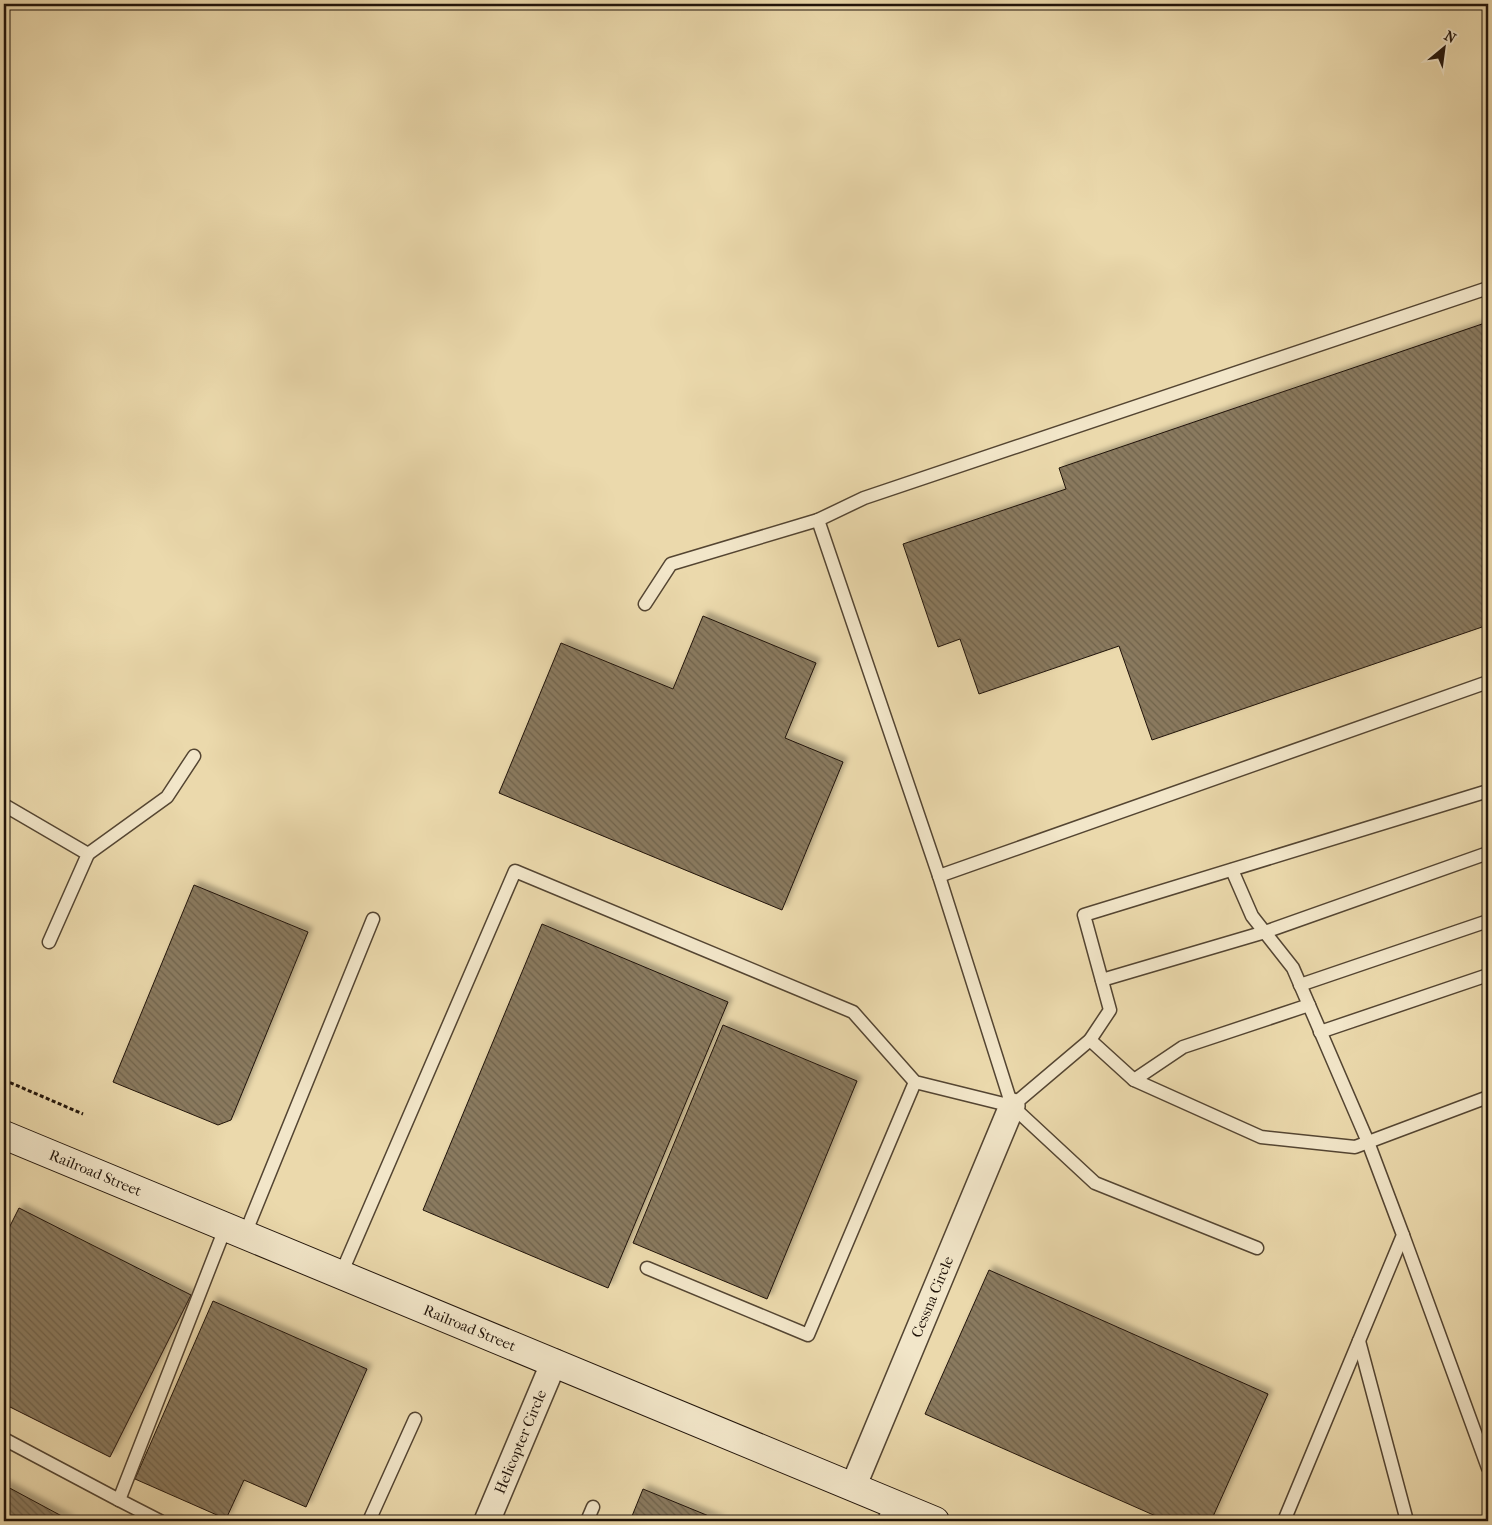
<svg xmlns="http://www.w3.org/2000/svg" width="1492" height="1525" viewBox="0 0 1492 1525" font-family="'IM FELL French Canon',serif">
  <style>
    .building { fill: url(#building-back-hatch); stroke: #21140a; filter: url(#shadow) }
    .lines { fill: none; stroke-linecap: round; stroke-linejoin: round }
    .lane-casing { stroke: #544532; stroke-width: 15 }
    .street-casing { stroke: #544532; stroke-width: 28 }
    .secondary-casing { stroke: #21140a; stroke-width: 30 }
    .path { stroke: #21140a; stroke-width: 3; stroke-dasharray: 4 2.5; stroke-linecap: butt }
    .lane { stroke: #f2e6c9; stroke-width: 12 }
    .street { stroke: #f2e6c9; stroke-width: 25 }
    .secondary { stroke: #f2e6c9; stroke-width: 28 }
    .labels { text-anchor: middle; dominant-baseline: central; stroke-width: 4.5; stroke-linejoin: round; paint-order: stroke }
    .street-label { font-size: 15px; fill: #21140a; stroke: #f2e6c9 }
  </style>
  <defs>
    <pattern id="building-back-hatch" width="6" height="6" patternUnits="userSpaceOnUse" patternTransform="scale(1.25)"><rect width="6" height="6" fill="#8a7a5e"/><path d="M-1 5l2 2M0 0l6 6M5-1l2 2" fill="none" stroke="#70634c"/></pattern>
    <filter id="shadow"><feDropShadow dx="4.5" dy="-4.5" stdDeviation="2.5" flood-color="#0004"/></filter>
  </defs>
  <rect width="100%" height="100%" fill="#ebd9ac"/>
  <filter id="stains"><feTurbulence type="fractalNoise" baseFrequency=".004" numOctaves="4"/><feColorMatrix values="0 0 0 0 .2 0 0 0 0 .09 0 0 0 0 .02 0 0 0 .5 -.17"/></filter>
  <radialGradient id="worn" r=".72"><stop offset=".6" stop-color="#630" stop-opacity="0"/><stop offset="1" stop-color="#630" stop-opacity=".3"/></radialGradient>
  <g class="building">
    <path d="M 1488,322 L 1488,625 L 1152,740 L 1119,646 L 979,694 L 960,639 L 938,647 L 903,544 L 1066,489 L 1059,468 Z"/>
    <path d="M 703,616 L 816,663 L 785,738 L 843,762 L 782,910 L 499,793 L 561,643 L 673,689 Z"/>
    <path d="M 194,885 L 308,932 L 231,1120 L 218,1125 L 113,1082 Z"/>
    <path d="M 542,924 L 728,1002 L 608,1288 L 423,1210 Z"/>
    <path d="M 723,1025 L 857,1081 L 767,1299 L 633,1243 Z"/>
    <path d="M 19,1208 L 191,1295 L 110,1457 L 4,1404 L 4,1238 Z"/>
    <path d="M 989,1270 L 1268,1394 L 1211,1521 L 1167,1521 L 925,1414 Z"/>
    <path d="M 213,1301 L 367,1369 L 306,1507 L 244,1480 L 226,1519 L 135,1479 Z"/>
    <path d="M 4,1485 L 71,1521 L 4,1521 Z"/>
    <path d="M 643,1489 L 721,1521 L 630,1521 Z"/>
  </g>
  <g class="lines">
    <g class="lane-casing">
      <g id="lane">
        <path d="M 645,604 L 671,564 L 818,520"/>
        <path d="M 4,805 L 88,854 L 49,942"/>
        <path d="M 88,854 L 167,797 L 194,756"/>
        <path d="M 1232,870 L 1252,916 L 1293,968 L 1368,1142 L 1403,1235 L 1284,1521"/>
        <path d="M 939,876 L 1488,682"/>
        <path d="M 1102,980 L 1265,932 L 1488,853"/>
        <path d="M 1300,985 L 1488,921"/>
        <path d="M 1320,1032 L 1488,975"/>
        <path d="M 1090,1040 L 1134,1080 L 1261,1137 L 1355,1147 L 1488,1097"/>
        <path d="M 1134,1080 L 1183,1047 L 1309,1005"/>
        <path d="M 1012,1106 L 939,876 L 818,520 L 864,498 L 1488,288"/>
        <path d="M 1012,1106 L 1090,1040 L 1110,1010 L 1084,915 L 1488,791"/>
        <path d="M 245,1234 L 373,919"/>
        <path d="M 1403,1235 L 1488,1468"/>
        <path d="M 647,1268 L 808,1335 L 915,1082"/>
        <path d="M 341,1274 L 515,871 L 853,1012 L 915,1082 L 1012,1106 L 1095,1183 L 1257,1248"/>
        <path d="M 1359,1341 L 1407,1521"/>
        <path d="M 4,1439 L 119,1500"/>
        <path d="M 160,1521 L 119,1500 L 226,1226"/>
        <path d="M 369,1521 L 415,1419"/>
        <path d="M 587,1521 L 593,1507"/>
        <path d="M 884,1521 L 891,1503"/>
      </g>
    </g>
    <g class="street-casing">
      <g id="street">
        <path id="s1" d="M 853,1487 L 1012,1106"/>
        <path id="s2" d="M 487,1521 L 554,1362"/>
      </g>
    </g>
    <g class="secondary-casing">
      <g id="secondary">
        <path id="s3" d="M 4,1135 L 935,1521"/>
      </g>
    </g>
    <path class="path" d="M 4,1080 L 83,1114"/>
    <use href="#lane" class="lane"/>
    <use href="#street" class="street"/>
    <use href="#secondary" class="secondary"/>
  </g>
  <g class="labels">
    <g class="street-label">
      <text stroke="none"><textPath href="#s3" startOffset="99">Railroad Street</textPath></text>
      <text stroke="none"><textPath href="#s1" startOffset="206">Cessna Circle</textPath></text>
      <text stroke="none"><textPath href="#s3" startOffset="504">Railroad Street</textPath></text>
      <text stroke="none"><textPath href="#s2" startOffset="86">Helicopter Circle</textPath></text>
    </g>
  </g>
  <rect width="1492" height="1525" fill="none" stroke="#ebd9ac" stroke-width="20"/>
  <rect x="5" y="5" width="1482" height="1515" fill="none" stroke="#21140a" stroke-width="2.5"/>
  <rect x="10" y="10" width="1472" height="1505" fill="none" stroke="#21140a"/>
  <g transform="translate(1444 48) rotate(29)" stroke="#f2e6c9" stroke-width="4" paint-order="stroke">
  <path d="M0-4L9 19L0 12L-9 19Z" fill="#21140a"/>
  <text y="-8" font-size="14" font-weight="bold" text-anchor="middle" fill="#21140a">N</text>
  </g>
  <rect width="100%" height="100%" filter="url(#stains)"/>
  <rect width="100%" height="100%" fill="url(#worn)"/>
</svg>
